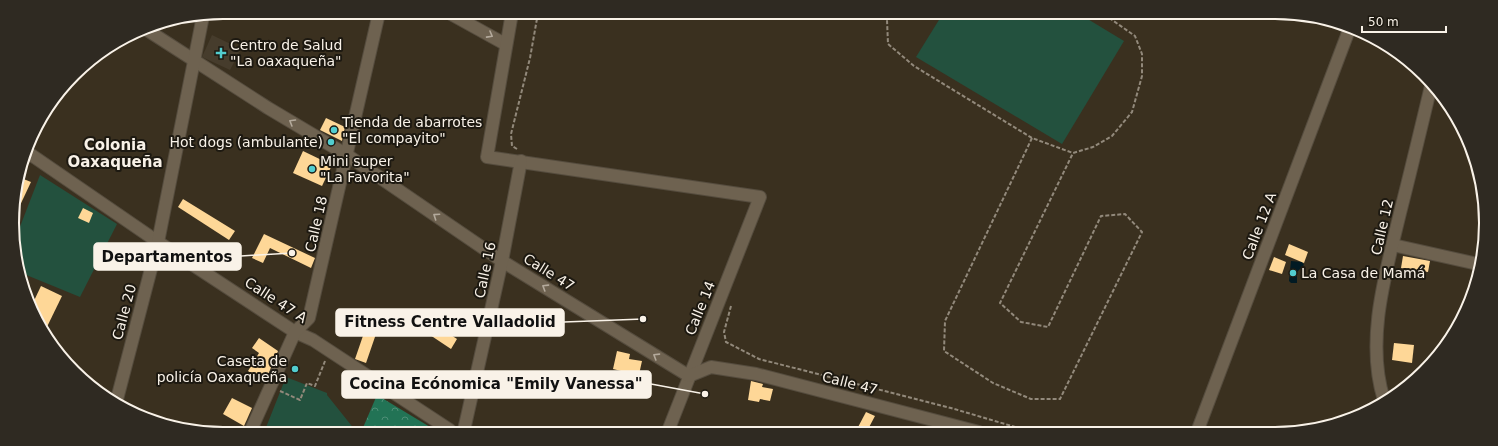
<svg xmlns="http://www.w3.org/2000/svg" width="1498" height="446" viewBox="0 0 1498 446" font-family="'DejaVu Sans',sans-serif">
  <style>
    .medical { fill: #463c2c }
    .green { fill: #23513e }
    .forest { fill: url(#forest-crowns) }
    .water { fill: #011a23 }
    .building { fill: #fed797 }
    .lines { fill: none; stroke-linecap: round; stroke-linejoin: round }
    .minor-casing { stroke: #554c3e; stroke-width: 14 }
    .path { stroke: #92897b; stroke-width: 2; stroke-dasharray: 4 2; stroke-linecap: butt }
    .minor { stroke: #6e6250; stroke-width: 12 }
    .oneway { stroke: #b4aa9c }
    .poi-dot { fill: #52cdcf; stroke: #1d1911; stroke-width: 1.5 }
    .labels { text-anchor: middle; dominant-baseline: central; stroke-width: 4; stroke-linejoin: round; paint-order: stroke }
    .poi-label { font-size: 14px; fill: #f9f2e8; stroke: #1d1911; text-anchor: start }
    .street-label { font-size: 14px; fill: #f9f2e8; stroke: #1d1911 }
    .neighbourhood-label { font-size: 15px; font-weight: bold; fill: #f9f2e8; stroke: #1d1911 }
    .rim { fill: none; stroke: #f9f2e8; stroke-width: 2 }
    .leader { fill: none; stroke: #f9f2e8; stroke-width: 1.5 }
    .callout-dot { fill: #f9f2e8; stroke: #1d1911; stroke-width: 1.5 }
    .callout { fill: #f9f2e8; stroke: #f9f2e8; stroke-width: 1.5 }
    .callout-label { font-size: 15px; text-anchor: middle; font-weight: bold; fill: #111 }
  </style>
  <defs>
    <pattern id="forest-crowns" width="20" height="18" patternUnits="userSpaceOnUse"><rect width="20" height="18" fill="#227355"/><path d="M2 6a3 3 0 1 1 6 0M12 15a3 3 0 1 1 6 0" fill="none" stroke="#4e8e76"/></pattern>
  </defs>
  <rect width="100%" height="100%" fill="#3a301f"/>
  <path class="medical" d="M 212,35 L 241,49 L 230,70 L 202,57 Z"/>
  <g class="green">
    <path d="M 942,15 L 1081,15 L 1124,41 L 1062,144 L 916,57 Z"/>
    <path d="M 40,175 L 117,224 L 80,297 L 19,272 L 16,237 Z"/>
    <path d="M 286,377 L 327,393 L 327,395 L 355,430 L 265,430 Z"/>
  </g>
  <path class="forest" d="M 377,395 L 435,430 L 362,430 Z"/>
  <path class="water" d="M 1291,261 L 1302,262 L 1304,265 L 1297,272 L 1297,283 L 1291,283 L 1289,281 Z"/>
  <g class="building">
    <path d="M 326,118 L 345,127 L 342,141 L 320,130 Z"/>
    <path d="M 303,151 L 332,165 L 322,186 L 293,173 Z"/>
    <path d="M 21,178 L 31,182 L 15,216 L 14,196 Z"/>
    <path d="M 183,199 L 235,231 L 229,240 L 178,207 Z"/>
    <path d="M 83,208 L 93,213 L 89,223 L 78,218 Z"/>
    <path d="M 264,234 L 315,258 L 311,268 L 270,248 L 263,263 L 252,258 Z"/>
    <path d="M 1289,244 L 1308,252 L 1304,263 L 1285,255 Z"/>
    <path d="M 1403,256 L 1430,261 L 1428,272 L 1401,268 Z"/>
    <path d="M 1274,257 L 1286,262 L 1282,274 L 1269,270 Z"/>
    <path d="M 41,286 L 62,296 L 44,333 L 32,305 Z"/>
    <path d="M 416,312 L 457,339 L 451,349 L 409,321 Z"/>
    <path d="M 365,330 L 376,334 L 366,363 L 355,359 Z"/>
    <path d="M 259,338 L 278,351 L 265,382 L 248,371 L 259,353 L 252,348 Z"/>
    <path d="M 1394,343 L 1414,345 L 1412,363 L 1392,360 Z"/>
    <path d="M 617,351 L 630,354 L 629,359 L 642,361 L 636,388 L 627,386 L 629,373 L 613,369 Z"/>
    <path d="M 751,381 L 763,384 L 762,387 L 773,389 L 770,401 L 760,399 L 759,402 L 748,400 Z"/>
    <path d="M 232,398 L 252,408 L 244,426 L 223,414 Z"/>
    <path d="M 866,412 L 875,416 L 867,431 L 856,431 Z"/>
  </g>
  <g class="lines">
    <g class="minor-casing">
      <g id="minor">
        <path d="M 449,13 L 505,44"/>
        <path d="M 512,13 L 487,157 L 760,197 L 668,431"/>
        <path d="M 144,28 L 268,108 L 347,155 L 502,261 L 689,376 L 711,367 L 756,374 L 979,432"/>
        <path d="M 27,152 L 158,242 L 295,332 L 313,340 L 450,430"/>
        <path d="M 1393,245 L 1482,265"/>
        <path d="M 1384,400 C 1365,340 1386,272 1400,213 C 1411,170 1421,128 1431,86"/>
        <path d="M 116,403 L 158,242 L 203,16"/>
        <path d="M 251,430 L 295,332 L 309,318 L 379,13"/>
        <path d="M 464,430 L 502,261 L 521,161"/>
        <path d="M 1197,432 L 1349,30"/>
      </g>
    </g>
    <g class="path">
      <path d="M 890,15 L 887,20 L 888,44 L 914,66 L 1032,138 L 1073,153 L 1093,147 L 1112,136 L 1132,112 L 1142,76 L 1142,54 L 1135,36 L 1105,15"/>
      <path d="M 1032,138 L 945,321 L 944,351 L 993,383 L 1031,399 L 1060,399 L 1142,232 L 1125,214 L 1101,216 L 1048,327 L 1021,322 L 1000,303 L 1073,153"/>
      <path d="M 517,149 L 512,146 L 511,134 L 530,58 L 538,13"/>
      <path d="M 731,306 L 724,332 L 726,342 L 759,359 L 951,408 L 1032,432"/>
      <path d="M 280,391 L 300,400 L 307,383 L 315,386 L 325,361"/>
    </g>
    <use href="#minor" class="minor"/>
  </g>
  <defs><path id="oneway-chevron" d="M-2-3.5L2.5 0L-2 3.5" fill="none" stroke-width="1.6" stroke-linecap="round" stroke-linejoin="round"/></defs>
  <g class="oneway">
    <use href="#oneway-chevron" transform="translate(490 35) rotate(29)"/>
    <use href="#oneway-chevron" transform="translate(292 122) rotate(-149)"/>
    <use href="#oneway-chevron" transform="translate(436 216) rotate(-146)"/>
    <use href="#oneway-chevron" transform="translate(545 287) rotate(-148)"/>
    <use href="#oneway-chevron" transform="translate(656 356) rotate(-148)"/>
  </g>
  <g class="poi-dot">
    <path d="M219 47h4v4h4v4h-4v4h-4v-4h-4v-4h4z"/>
    <circle cx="334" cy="130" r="4"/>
    <circle cx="331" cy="142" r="4"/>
    <circle cx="312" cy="169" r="4"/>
    <circle cx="1293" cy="273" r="4"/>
    <circle cx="295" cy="369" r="4"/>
  </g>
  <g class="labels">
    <g class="poi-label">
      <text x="230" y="45">Centro de Salud<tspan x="230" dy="16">"La oaxaqueña"</tspan></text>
      <text x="342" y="122">Tienda de abarrotes<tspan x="342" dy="16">"El compayito"</tspan></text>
      <text x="323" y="142" text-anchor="end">Hot dogs (ambulante)</text>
      <text x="320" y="161">Mini super<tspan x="320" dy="16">"La Favorita"</tspan></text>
      <text x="1301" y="273">La Casa de Mamá</text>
      <text x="287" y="361" text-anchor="end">Caseta de<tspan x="287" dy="16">policía Oaxaqueña</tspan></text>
    </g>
    <g class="street-label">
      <text transform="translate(316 224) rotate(-77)">Calle 18</text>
      <text transform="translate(1259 226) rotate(-69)">Calle 12 A</text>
      <text transform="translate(1382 227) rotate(-77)">Calle 12</text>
      <text transform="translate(485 270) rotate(-78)">Calle 16</text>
      <text transform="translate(549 272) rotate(32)">Calle 47</text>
      <text transform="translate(276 300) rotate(33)">Calle 47 A</text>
      <text transform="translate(700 308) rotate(-68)">Calle 14</text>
      <text transform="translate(124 312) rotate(-75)">Calle 20</text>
      <text transform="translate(850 383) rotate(14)">Calle 47</text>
    </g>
    <g class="neighbourhood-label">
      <text x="115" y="145">Colonia<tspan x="115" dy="17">Oaxaqueña</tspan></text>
    </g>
  </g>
  <path d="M0 0H1498V446H0ZM223 19H1275A204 204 0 0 1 1479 223V223A204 204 0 0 1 1275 427H223A204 204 0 0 1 19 223V223A204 204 0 0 1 223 19Z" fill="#2f2a22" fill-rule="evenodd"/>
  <path class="rim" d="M223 19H1275A204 204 0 0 1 1479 223V223A204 204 0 0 1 1275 427H223A204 204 0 0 1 19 223V223A204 204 0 0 1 223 19Z"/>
  <path class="leader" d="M292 253L241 256M643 319L564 322M705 394L651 384"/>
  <g class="callout-dot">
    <circle cx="292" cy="253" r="4"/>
    <circle cx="643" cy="319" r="4"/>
    <circle cx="705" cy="394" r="4"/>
  </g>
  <g class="callout">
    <rect x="94" y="243" width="147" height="27" rx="4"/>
    <rect x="336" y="309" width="228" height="27" rx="4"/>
    <rect x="342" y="371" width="309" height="27" rx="4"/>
  </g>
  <g class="callout-label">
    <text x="167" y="262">Departamentos</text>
    <text x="450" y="327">Fitness Centre Valladolid</text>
    <text x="496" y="389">Cocina Ecónomica "Emily Vanessa"</text>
  </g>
  <path d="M1362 26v6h84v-6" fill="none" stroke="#f9f2e8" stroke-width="2"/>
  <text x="1368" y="26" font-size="12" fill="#f9f2e8" stroke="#1d1911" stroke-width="3" paint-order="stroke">50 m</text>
</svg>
